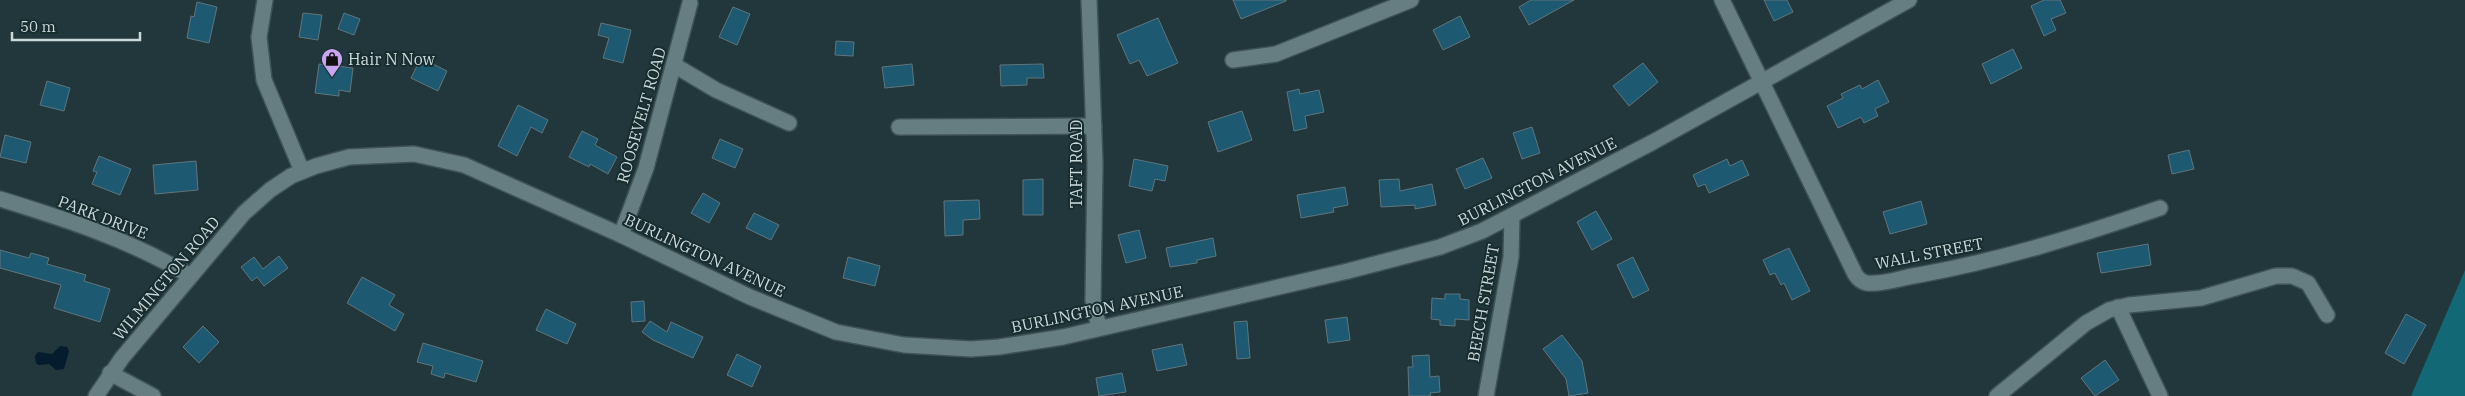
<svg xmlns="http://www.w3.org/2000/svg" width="2465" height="396" viewBox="0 0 2465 396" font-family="'IBM Plex Serif',serif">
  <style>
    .green { fill: #126975 }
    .water { fill: #051b2e }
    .building { fill: #1d5970; stroke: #60757e }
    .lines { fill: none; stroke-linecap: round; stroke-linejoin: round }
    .street-casing { stroke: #3f5256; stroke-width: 18 }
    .secondary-casing { stroke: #3f5256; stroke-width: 18 }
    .street { stroke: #667e82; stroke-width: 15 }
    .secondary { stroke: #667e82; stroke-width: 15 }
    .labels { text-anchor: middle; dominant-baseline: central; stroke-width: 4; stroke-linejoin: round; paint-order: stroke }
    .poi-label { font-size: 16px; fill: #ccd9db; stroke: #172d30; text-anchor: start }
    .street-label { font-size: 16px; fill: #ccd9db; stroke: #172d30 }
  </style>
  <rect width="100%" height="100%" fill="#21373b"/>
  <path class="green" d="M 2465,270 L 2465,396 L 2411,396 Z"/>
  <path class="water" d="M 60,346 L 67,347 L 69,351 L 64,369 L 56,370 L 49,364 L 39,365 L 36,363 L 35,356 L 38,352 L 52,354 Z"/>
  <g class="building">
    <path d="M 1233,0 L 1286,0 L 1286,1 L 1241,19 Z"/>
    <path d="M 1531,0 L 1574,0 L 1529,25 L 1519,7 Z"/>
    <path d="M 1764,0 L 1787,0 L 1793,12 L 1774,21 Z"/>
    <path d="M 2044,0 L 2060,0 L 2066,13 L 2051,19 L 2056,30 L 2044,36 L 2031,6 Z"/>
    <path d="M 197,2 L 217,7 L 209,43 L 187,38 L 191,16 L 194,17 Z"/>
    <path d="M 733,7 L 750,14 L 737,45 L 719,37 Z"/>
    <path d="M 303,13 L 322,15 L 318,40 L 299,37 Z"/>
    <path d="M 344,13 L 360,19 L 354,35 L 338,29 Z"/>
    <path d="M 1460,16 L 1470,37 L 1443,50 L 1433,30 Z"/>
    <path d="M 1158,18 L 1178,63 L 1147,76 L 1139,60 L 1130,64 L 1117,35 Z"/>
    <path d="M 601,23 L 631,30 L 623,63 L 603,58 L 609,38 L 598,35 Z"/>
    <path d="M 836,41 L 854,42 L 853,56 L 835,55 Z"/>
    <path d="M 2013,49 L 2022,68 L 1991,84 L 1982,64 Z"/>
    <path d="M 421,58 L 447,71 L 438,91 L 411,78 Z"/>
    <path d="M 1643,63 L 1658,82 L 1629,106 L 1613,86 Z"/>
    <path d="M 319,64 L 353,68 L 350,92 L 339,90 L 339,96 L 315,93 Z"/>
    <path d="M 912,64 L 914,85 L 885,88 L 882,67 Z"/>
    <path d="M 1043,64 L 1044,78 L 1027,78 L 1027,85 L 1001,86 L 1000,65 Z"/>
    <path d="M 1878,80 L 1889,102 L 1875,109 L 1878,116 L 1864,123 L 1861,117 L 1838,128 L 1827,106 L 1843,98 L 1841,94 L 1860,85 L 1862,89 Z"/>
    <path d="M 47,81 L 70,88 L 64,111 L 40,105 Z"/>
    <path d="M 1299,89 L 1300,94 L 1319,90 L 1324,112 L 1305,116 L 1307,128 L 1294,131 L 1287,92 Z"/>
    <path d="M 518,105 L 548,120 L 542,133 L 531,127 L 517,156 L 498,146 Z"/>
    <path d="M 1242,111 L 1252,140 L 1218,152 L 1208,122 Z"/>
    <path d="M 1532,127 L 1540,153 L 1522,159 L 1513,133 Z"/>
    <path d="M 582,131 L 598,139 L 595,145 L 617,157 L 608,174 L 590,164 L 589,167 L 569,157 Z"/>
    <path d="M 5,135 L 31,142 L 26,163 L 0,157 Z"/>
    <path d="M 720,139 L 743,149 L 735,168 L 712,158 Z"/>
    <path d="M 2189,150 L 2194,169 L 2172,174 L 2168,155 Z"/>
    <path d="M 99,156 L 131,169 L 120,195 L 92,184 L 97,172 L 93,171 Z"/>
    <path d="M 1483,158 L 1492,178 L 1465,189 L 1456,169 Z"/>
    <path d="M 1134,159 L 1168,166 L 1165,181 L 1155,179 L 1152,191 L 1129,186 Z"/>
    <path d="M 1727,159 L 1730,166 L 1742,160 L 1749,175 L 1709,193 L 1705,184 L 1698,187 L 1693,175 Z"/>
    <path d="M 196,161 L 198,190 L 155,194 L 153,165 Z"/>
    <path d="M 1043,179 L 1043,215 L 1023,215 L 1023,180 Z"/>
    <path d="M 1399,179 L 1400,191 L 1432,184 L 1436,205 L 1415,209 L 1415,205 L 1381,207 L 1379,180 Z"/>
    <path d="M 1345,187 L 1348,205 L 1333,208 L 1334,212 L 1301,218 L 1297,195 Z"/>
    <path d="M 703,193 L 720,203 L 709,223 L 691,213 Z"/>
    <path d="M 979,200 L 980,219 L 963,220 L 963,235 L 945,236 L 944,201 Z"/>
    <path d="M 1921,201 L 1927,224 L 1890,234 L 1883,212 Z"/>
    <path d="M 1596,211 L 1612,239 L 1592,250 L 1577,222 Z"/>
    <path d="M 754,213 L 779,225 L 771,240 L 746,228 Z"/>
    <path d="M 1139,230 L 1146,258 L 1126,263 L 1118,235 Z"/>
    <path d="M 1213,238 L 1216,256 L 1197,260 L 1197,263 L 1170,267 L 1166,248 Z"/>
    <path d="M 2148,244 L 2151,265 L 2101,273 L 2097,253 Z"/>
    <path d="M 1789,248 L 1810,291 L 1792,300 L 1784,283 L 1781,285 L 1775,273 L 1770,275 L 1763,260 Z"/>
    <path d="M 0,250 L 29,258 L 31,253 L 49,258 L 47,264 L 86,275 L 84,281 L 110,289 L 100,322 L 54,308 L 61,285 L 0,268 Z"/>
    <path d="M 279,256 L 288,268 L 264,286 L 257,277 L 252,281 L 241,267 L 254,257 L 263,269 Z"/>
    <path d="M 848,257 L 880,266 L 875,286 L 843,278 Z"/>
    <path d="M 1633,257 L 1649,290 L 1633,298 L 1617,265 Z"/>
    <path d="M 362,277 L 395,295 L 389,305 L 404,314 L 395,331 L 347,303 Z"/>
    <path d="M 1445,294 L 1460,294 L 1460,299 L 1469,300 L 1469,320 L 1455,319 L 1455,326 L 1440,325 L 1440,320 L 1431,319 L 1432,298 L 1445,299 Z"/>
    <path d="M 644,301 L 645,321 L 632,322 L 631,302 Z"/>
    <path d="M 546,309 L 576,324 L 567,344 L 536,330 Z"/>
    <path d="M 2406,314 L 2426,325 L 2404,364 L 2385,353 Z"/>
    <path d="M 1347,317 L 1350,340 L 1328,343 L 1325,320 Z"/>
    <path d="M 650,321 L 667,332 L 671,322 L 703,337 L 693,358 L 653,340 L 642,332 Z"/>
    <path d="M 1247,321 L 1250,358 L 1237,359 L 1234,322 Z"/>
    <path d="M 203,326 L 219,342 L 199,363 L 183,347 Z"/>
    <path d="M 1562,335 L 1582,361 L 1588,393 L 1569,396 L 1566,379 L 1543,349 Z"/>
    <path d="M 423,343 L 483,361 L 476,382 L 445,373 L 444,378 L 431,374 L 433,366 L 417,362 Z"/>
    <path d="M 1182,344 L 1187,365 L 1157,371 L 1152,350 Z"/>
    <path d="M 737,354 L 761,366 L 752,387 L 727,375 Z"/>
    <path d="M 1429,355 L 1430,377 L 1439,376 L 1440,392 L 1430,393 L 1431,396 L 1409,396 L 1408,367 L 1413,367 L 1412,356 Z"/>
    <path d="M 2105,360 L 2119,380 L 2095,396 L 2081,378 Z"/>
    <path d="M 1122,373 L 1126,392 L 1099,396 L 1096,378 Z"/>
  </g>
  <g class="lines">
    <g class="street-casing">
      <g id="street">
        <path d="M 265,0 L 259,37 L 264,80 L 302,171"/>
        <path d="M 1089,0 L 1095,163 L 1093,300 L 1099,328"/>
        <path d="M 1722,0 L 1855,274 C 1858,279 1861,282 1867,283 C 1883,285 1903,277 1919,275 C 2002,260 2081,235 2160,208"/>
        <path d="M 1233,60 L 1276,54 L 1411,0"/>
        <path d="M 674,65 L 716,90 L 789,123"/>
        <path d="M 899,127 L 1094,126"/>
        <path d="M 0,199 C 65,219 131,240 190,276"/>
        <path d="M 621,235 L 646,168 L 690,3"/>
        <path d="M 2118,307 L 2160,396"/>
        <path d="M 110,373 L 153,396"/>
        <path d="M 1486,396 L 1511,257 L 1512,216"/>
        <path d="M 1997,396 L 2086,323 L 2109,310 L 2129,305 L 2201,298 L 2276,276 L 2292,276 L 2308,283 L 2327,315"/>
      </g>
    </g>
    <g class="secondary-casing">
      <path id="secondary" d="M 96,396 L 122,358 L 244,213 L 270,190 L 291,176 L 316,166 L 349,157 L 414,154 L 464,165 L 621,235 L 750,297 L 836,332 L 904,345 L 971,349 L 999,347 L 1063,337 L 1348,271 L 1440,247 L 1482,231 L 1653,142 L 1909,0"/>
    </g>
    <use href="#street" class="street"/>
    <use href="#secondary" class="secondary"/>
  </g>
  <defs>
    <g id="shop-pin" transform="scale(1.125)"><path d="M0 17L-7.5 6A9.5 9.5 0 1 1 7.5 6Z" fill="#c8a6ef" stroke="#172d30"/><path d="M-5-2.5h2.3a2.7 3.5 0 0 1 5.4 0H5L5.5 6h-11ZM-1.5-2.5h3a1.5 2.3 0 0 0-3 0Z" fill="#111"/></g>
  </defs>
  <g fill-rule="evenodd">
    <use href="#shop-pin" x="332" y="59"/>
  </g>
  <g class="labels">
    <g class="poi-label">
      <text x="348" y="59">Hair N Now</text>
    </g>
    <g class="street-label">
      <text transform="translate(641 115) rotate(-74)">ROOSEVELT ROAD</text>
      <text transform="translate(1076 164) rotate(-90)">TAFT ROAD</text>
      <text transform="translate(1537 181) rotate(-27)">BURLINGTON AVENUE</text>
      <text transform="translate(103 217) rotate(21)">PARK DRIVE</text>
      <text transform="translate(1929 253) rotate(-11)">WALL STREET</text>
      <text transform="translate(705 255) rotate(25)">BURLINGTON AVENUE</text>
      <text transform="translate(166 278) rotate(-50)">WILMINGTON ROAD</text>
      <text transform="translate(1483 303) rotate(-80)">BEECH STREET</text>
      <text transform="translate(1097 309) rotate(-12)">BURLINGTON AVENUE</text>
    </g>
  </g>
  <path d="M12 32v8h128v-8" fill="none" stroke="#ccd9db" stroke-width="2.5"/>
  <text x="20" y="32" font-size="15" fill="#ccd9db" stroke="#172d30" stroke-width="4" paint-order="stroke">50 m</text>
</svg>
